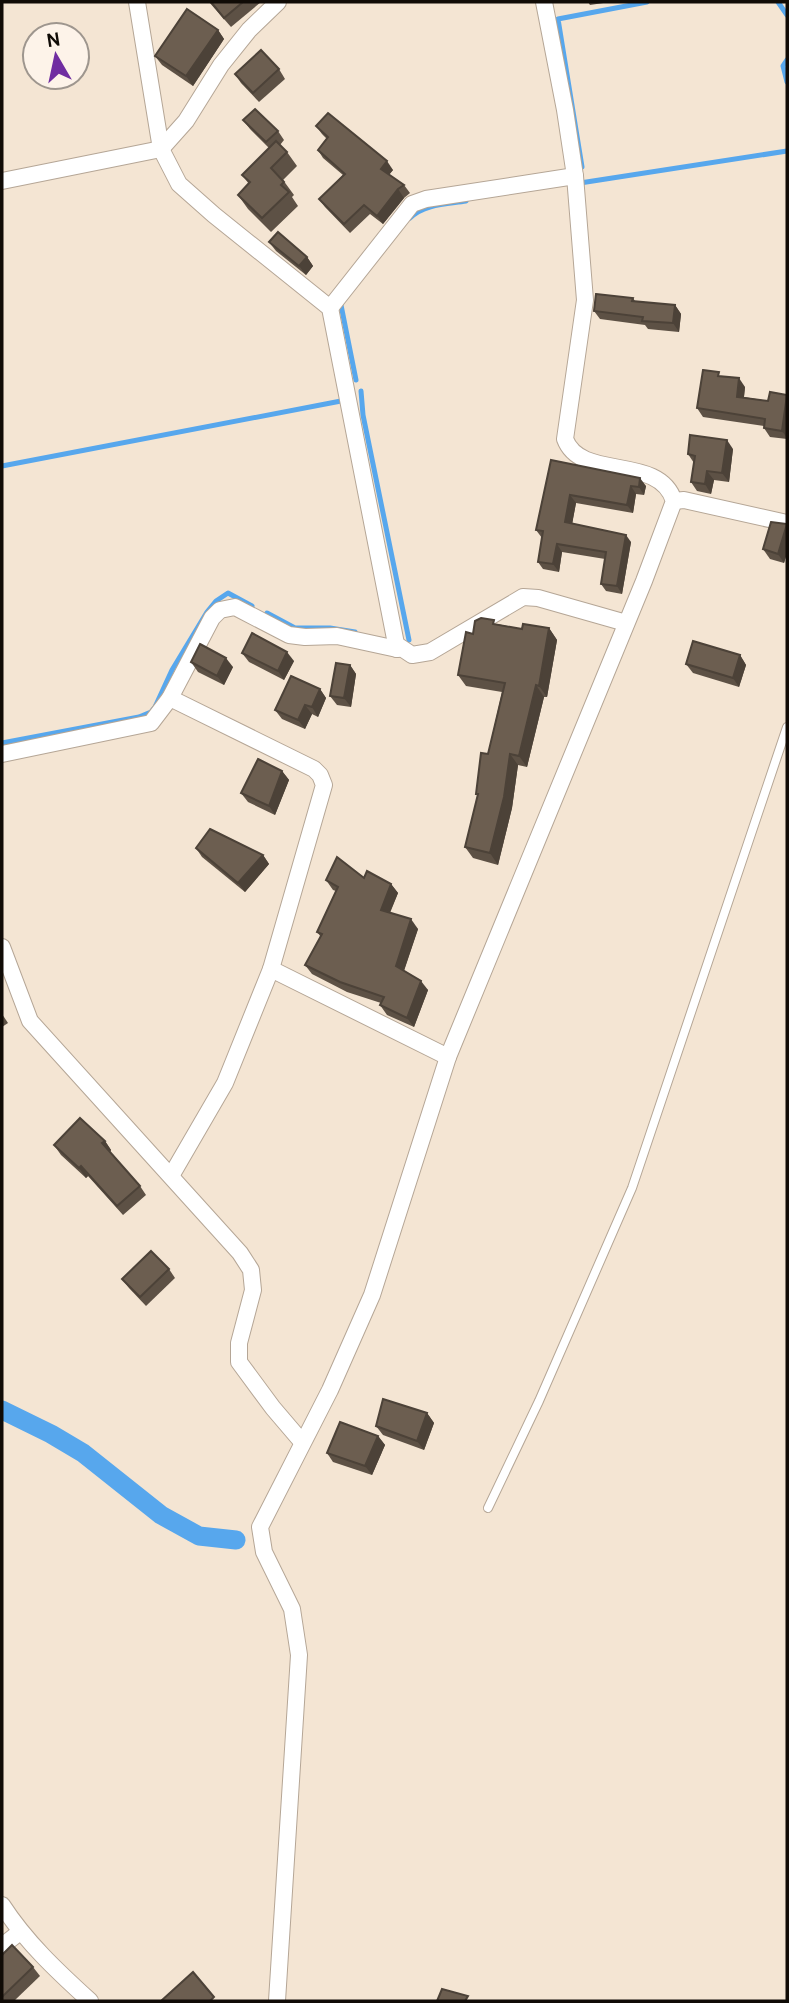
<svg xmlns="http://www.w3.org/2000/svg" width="789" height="2003" viewBox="0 0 789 2003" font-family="Cabin,sans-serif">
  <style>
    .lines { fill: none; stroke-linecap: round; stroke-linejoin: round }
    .stream { stroke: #57a7ed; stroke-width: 5 }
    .canal { stroke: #57a7ed; stroke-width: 19 }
    .service-casing { stroke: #b5a696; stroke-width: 10 }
    .minor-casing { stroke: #b5a696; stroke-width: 18 }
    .service { stroke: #fff; stroke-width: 8 }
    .minor { stroke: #fff; stroke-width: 16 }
    .wall { fill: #5d5145 }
    .shaded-wall { fill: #4c4238 }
    .building { fill: #6c5e50; stroke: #4c4238; stroke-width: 2 }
  </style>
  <rect width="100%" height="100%" fill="#f4e5d3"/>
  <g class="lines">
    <g class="stream">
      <path d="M 778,2 L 787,15"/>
      <path d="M 787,60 L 783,66 L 787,82"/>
      <path d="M 582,167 L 558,19 L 647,2"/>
      <path d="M 580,183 L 787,151"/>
      <path d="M 410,218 C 424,204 447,204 466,201"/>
      <path d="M 341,305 L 356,380"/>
      <path d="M 361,391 L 363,415 L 409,640"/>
      <path d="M 2,466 L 341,401"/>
      <path d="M 267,613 L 295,628 L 330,628 L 355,632"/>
      <path d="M 2,743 L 139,717 L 151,712 L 155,707 L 172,670 L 207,612 L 216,601 L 228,593 L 252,606"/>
    </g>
    <path class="canal" d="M 2,1410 L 51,1434 L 83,1453 L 161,1515 L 199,1536 L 236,1540"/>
    <g class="service-casing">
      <path id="service" d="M 488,1508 L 539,1401 L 632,1188 L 787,727"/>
    </g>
    <g class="minor-casing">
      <g id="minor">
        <path d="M 137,2 L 161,149 L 179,184 L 214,215 L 330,308 L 397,649"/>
        <path d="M 2,181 L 161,149 L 186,121 L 221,65 L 249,30 L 278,2"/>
        <path d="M 330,308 L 412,204 L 426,199 L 575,176"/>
        <path d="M 674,501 L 684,500 L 787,523"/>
        <path d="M 170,698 L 314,769 L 320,775 L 324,785 L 271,969 L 225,1083 L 171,1176"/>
        <path d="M 2,754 L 151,723 L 170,698 L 212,618 L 220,610 L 235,607 L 289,635 L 305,637 L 337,636 L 397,649 L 400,647 L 412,655 L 430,652 L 523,597 L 538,598 L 626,623"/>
        <path d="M 2,947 L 30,1021 L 240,1253 L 251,1270 L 253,1290 L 239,1343 L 239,1362 L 273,1408 L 302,1442"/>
        <path d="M 271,969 L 448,1057"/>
        <path d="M 2,1905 C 26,1942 57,1971 90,2001"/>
        <path d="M 2,1946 L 20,1932"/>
        <path d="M 277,2001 L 299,1655 L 292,1609 L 264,1552 L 260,1527 L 330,1390 L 372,1295 L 448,1057 L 644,581 L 674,501 C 659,453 581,482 565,439 L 585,300 L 575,176 L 565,110 L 544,2"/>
      </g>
    </g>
    <use href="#service" class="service"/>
    <use href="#minor" class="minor"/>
  </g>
  <g class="wall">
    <path d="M 209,2 L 261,2 L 231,27 Z"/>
    <path d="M 588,2 L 610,2 L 590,5 Z"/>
    <path d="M 218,30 L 224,39 L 193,86 L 162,65 L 155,56 Z"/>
    <path d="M 279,69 L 285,79 L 259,102 L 241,83 L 235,74 Z"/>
    <path d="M 243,120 L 278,131 L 284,140 L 280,145 L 287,152 L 297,166 L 283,180 L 294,195 L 292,197 L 298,206 L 271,232 L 248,209 L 238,195 L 249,184 L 242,175 L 269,148 L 250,129 Z"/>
    <path d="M 316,126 L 393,170 L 389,175 L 404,185 L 410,193 L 404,198 L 383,224 L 370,214 L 350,233 L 325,207 L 319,199 L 343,175 L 323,158 L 318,150 L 327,139 L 322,134 Z"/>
    <path d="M 269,242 L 307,257 L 313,266 L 306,275 L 276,251 Z"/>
    <path d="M 633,298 L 635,301 L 675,305 L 681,314 L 679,332 L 648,329 L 645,325 L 600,319 L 594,311 Z"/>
    <path d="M 722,377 L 745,387 L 744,397 L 768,401 L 787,395 L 787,439 L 770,437 L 764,428 L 764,426 L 703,417 L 697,408 Z"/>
    <path d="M 733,449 L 729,482 L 714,480 L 711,494 L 697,491 L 691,482 L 694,463 L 688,454 Z"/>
    <path d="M 551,460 L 646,486 L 644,495 L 636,494 L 633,513 L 576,503 L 572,524 L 631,542 L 622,594 L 606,591 L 601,584 L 605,559 L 562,552 L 559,572 L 543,569 L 538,562 L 542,538 L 536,530 Z"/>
    <path d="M 787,524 L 787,553 L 784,563 L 770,559 L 763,549 Z"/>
    <path d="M 497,624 L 522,629 L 549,628 L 557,640 L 547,697 L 544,697 L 527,767 L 518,765 L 512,808 L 498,865 L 473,858 L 465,847 L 478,796 L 476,794 L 488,754 L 502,692 L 466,686 L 458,675 L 473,634 Z"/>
    <path d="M 242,653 L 294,661 L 284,680 L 249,662 Z"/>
    <path d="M 740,655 L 746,665 L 739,687 L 693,673 L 686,664 Z"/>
    <path d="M 191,662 L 233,667 L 224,685 L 198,672 Z"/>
    <path d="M 350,665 L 356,674 L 351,707 L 337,705 L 330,696 Z"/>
    <path d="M 320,689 L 326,698 L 318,717 L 312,714 L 305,729 L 282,719 L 275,710 Z"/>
    <path d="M 282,771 L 289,780 L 275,815 L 248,802 L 241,793 Z"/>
    <path d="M 196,848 L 263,855 L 269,864 L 245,892 L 202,857 Z"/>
    <path d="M 364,878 L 391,884 L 398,893 L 390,913 L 418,929 L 404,971 L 428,990 L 414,1027 L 387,1015 L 380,1005 L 381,1003 L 347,992 L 312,974 L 305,965 L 321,937 L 317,932 L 336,891 L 333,890 L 326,880 Z"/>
    <path d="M 2,1014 L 8,1023 L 2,1027 Z"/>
    <path d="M 105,1141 L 111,1150 L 110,1152 L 140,1186 L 146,1195 L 123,1215 L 88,1176 L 86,1178 L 61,1155 L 54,1145 Z"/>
    <path d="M 169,1269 L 175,1278 L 146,1306 L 129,1288 L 122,1279 Z"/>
    <path d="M 427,1413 L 434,1423 L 424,1450 L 383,1435 L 376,1426 Z"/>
    <path d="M 378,1436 L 385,1445 L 372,1475 L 333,1462 L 327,1453 Z"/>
    <path d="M 2,1955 L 33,1967 L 40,1976 L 14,2001 L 2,2001 Z"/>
  </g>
  <g class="shaded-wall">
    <path d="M 218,30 L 224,39 L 193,86 L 186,76 Z"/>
    <path d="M 387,161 L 393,170 L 386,178 L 381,169 Z"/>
    <path d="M 398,189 L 404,198 L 383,224 L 377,216 Z"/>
    <path d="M 307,257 L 313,266 L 306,275 L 299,266 Z"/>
    <path d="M 675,305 L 681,314 L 679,332 L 673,323 Z"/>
    <path d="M 739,378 L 745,387 L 743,405 L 737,397 Z"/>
    <path d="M 787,399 L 787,438 L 782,431 Z"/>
    <path d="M 727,440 L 733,449 L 729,482 L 722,473 Z"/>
    <path d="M 707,471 L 714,480 L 711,494 L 705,484 Z"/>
    <path d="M 640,478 L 646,486 L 644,495 L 639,487 Z"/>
    <path d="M 631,486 L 636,494 L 633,513 L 627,505 Z"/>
    <path d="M 570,495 L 576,503 L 571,530 L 565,522 Z"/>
    <path d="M 787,524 L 787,553 L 784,563 L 778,554 Z"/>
    <path d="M 626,535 L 631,542 L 622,594 L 617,586 Z"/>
    <path d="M 557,544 L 562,552 L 559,572 L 553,564 Z"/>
    <path d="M 549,628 L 557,640 L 547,697 L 539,686 Z"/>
    <path d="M 287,652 L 294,661 L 284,680 L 278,671 Z"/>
    <path d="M 740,655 L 746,665 L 739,687 L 733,678 Z"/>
    <path d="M 226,658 L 233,667 L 224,685 L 217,676 Z"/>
    <path d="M 350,665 L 356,674 L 351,707 L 344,698 Z"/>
    <path d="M 536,685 L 544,697 L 527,767 L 519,756 Z"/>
    <path d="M 320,689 L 326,698 L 318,717 L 312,707 Z"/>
    <path d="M 305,705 L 312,714 L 305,729 L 298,720 Z"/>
    <path d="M 510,754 L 518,765 L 512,808 L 498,865 L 490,853 Z"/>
    <path d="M 282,771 L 289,780 L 275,815 L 269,806 Z"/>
    <path d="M 263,855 L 269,864 L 245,892 L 238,883 Z"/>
    <path d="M 391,884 L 398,893 L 387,919 L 381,910 Z"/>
    <path d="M 411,919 L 418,929 L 402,976 L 396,966 Z"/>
    <path d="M 421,981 L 428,990 L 414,1027 L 407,1018 Z"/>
    <path d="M 105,1141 L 111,1150 L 109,1153 L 102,1143 Z"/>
    <path d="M 81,1166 L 88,1176 L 86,1178 L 79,1168 Z"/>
    <path d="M 427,1413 L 434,1423 L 424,1450 L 417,1441 Z"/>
    <path d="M 378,1436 L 385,1445 L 372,1475 L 365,1466 Z"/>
  </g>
  <g class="building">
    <path d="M 211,2 L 243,2 L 224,18 Z"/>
    <path d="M 187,9 L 218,30 L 186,76 L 155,56 Z"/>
    <path d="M 261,50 L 279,69 L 253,93 L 235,74 Z"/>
    <path d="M 255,109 L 278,131 L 266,142 L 243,120 Z"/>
    <path d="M 328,113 L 387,161 L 381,169 L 404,185 L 398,189 L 377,216 L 364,205 L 344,224 L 319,199 L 345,174 L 318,150 L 328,137 L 316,126 Z"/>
    <path d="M 276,141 L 287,152 L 271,168 L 284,182 L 281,185 L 289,192 L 262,218 L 238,195 L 250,182 L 242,175 Z"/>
    <path d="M 278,232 L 307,257 L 299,266 L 269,242 Z"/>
    <path d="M 596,294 L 633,298 L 632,301 L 675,305 L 673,323 L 642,321 L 643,317 L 594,311 Z"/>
    <path d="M 703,370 L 719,372 L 718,376 L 739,378 L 737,397 L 768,401 L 770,392 L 787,395 L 782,431 L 764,428 L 765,419 L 697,408 Z"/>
    <path d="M 690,435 L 727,440 L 722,473 L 707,471 L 705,484 L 691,482 L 695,456 L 688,454 Z"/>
    <path d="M 551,460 L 640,478 L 639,487 L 631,486 L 627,505 L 570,495 L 565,522 L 626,535 L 617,586 L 601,584 L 606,552 L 557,544 L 553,564 L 538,562 L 543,531 L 536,530 Z"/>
    <path d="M 771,522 L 787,524 L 778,554 L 763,549 Z"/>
    <path d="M 481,618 L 494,620 L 493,624 L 522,629 L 523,624 L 549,628 L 539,686 L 536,685 L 519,756 L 510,754 L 504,797 L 490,853 L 465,847 L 478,794 L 476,794 L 481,753 L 488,754 L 505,683 L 458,675 L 466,632 L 473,634 L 475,621 Z"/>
    <path d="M 252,633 L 287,652 L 278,671 L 242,653 Z"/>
    <path d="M 693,641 L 740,655 L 733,678 L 686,664 Z"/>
    <path d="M 200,644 L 226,658 L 217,676 L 191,662 Z"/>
    <path d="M 336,663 L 350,665 L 344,698 L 330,696 Z"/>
    <path d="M 291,676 L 320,689 L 312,707 L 305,705 L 298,720 L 275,710 Z"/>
    <path d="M 258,759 L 282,771 L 269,806 L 241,793 Z"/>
    <path d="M 210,829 L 263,855 L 238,883 L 196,848 Z"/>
    <path d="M 337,857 L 364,878 L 367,871 L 391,884 L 381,910 L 411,919 L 396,966 L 421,981 L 407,1018 L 380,1005 L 384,997 L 340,982 L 305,965 L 322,934 L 317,932 L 338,887 L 326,880 Z"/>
    <path d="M 80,1118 L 105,1141 L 102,1143 L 140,1186 L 117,1206 L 81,1166 L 79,1168 L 54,1145 Z"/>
    <path d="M 151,1251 L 169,1269 L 140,1297 L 122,1279 Z"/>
    <path d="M 383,1399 L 427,1413 L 417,1441 L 376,1426 Z"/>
    <path d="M 340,1422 L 378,1436 L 365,1466 L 327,1453 Z"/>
    <path d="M 12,1945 L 33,1967 L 2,1997 L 2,1955 Z"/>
    <path d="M 193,1972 L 214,1997 L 210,2001 L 161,2001 Z"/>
    <path d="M 442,1989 L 468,1996 L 465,2001 L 437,2001 Z"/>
  </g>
  <rect width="789" height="2003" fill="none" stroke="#100b06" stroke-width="7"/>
  <g transform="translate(56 56) rotate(351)"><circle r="33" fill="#fdf3e9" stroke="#9e968e" stroke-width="2"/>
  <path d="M0-5L12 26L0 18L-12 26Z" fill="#702da1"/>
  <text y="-10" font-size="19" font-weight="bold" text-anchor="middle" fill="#100b06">N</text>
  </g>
</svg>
